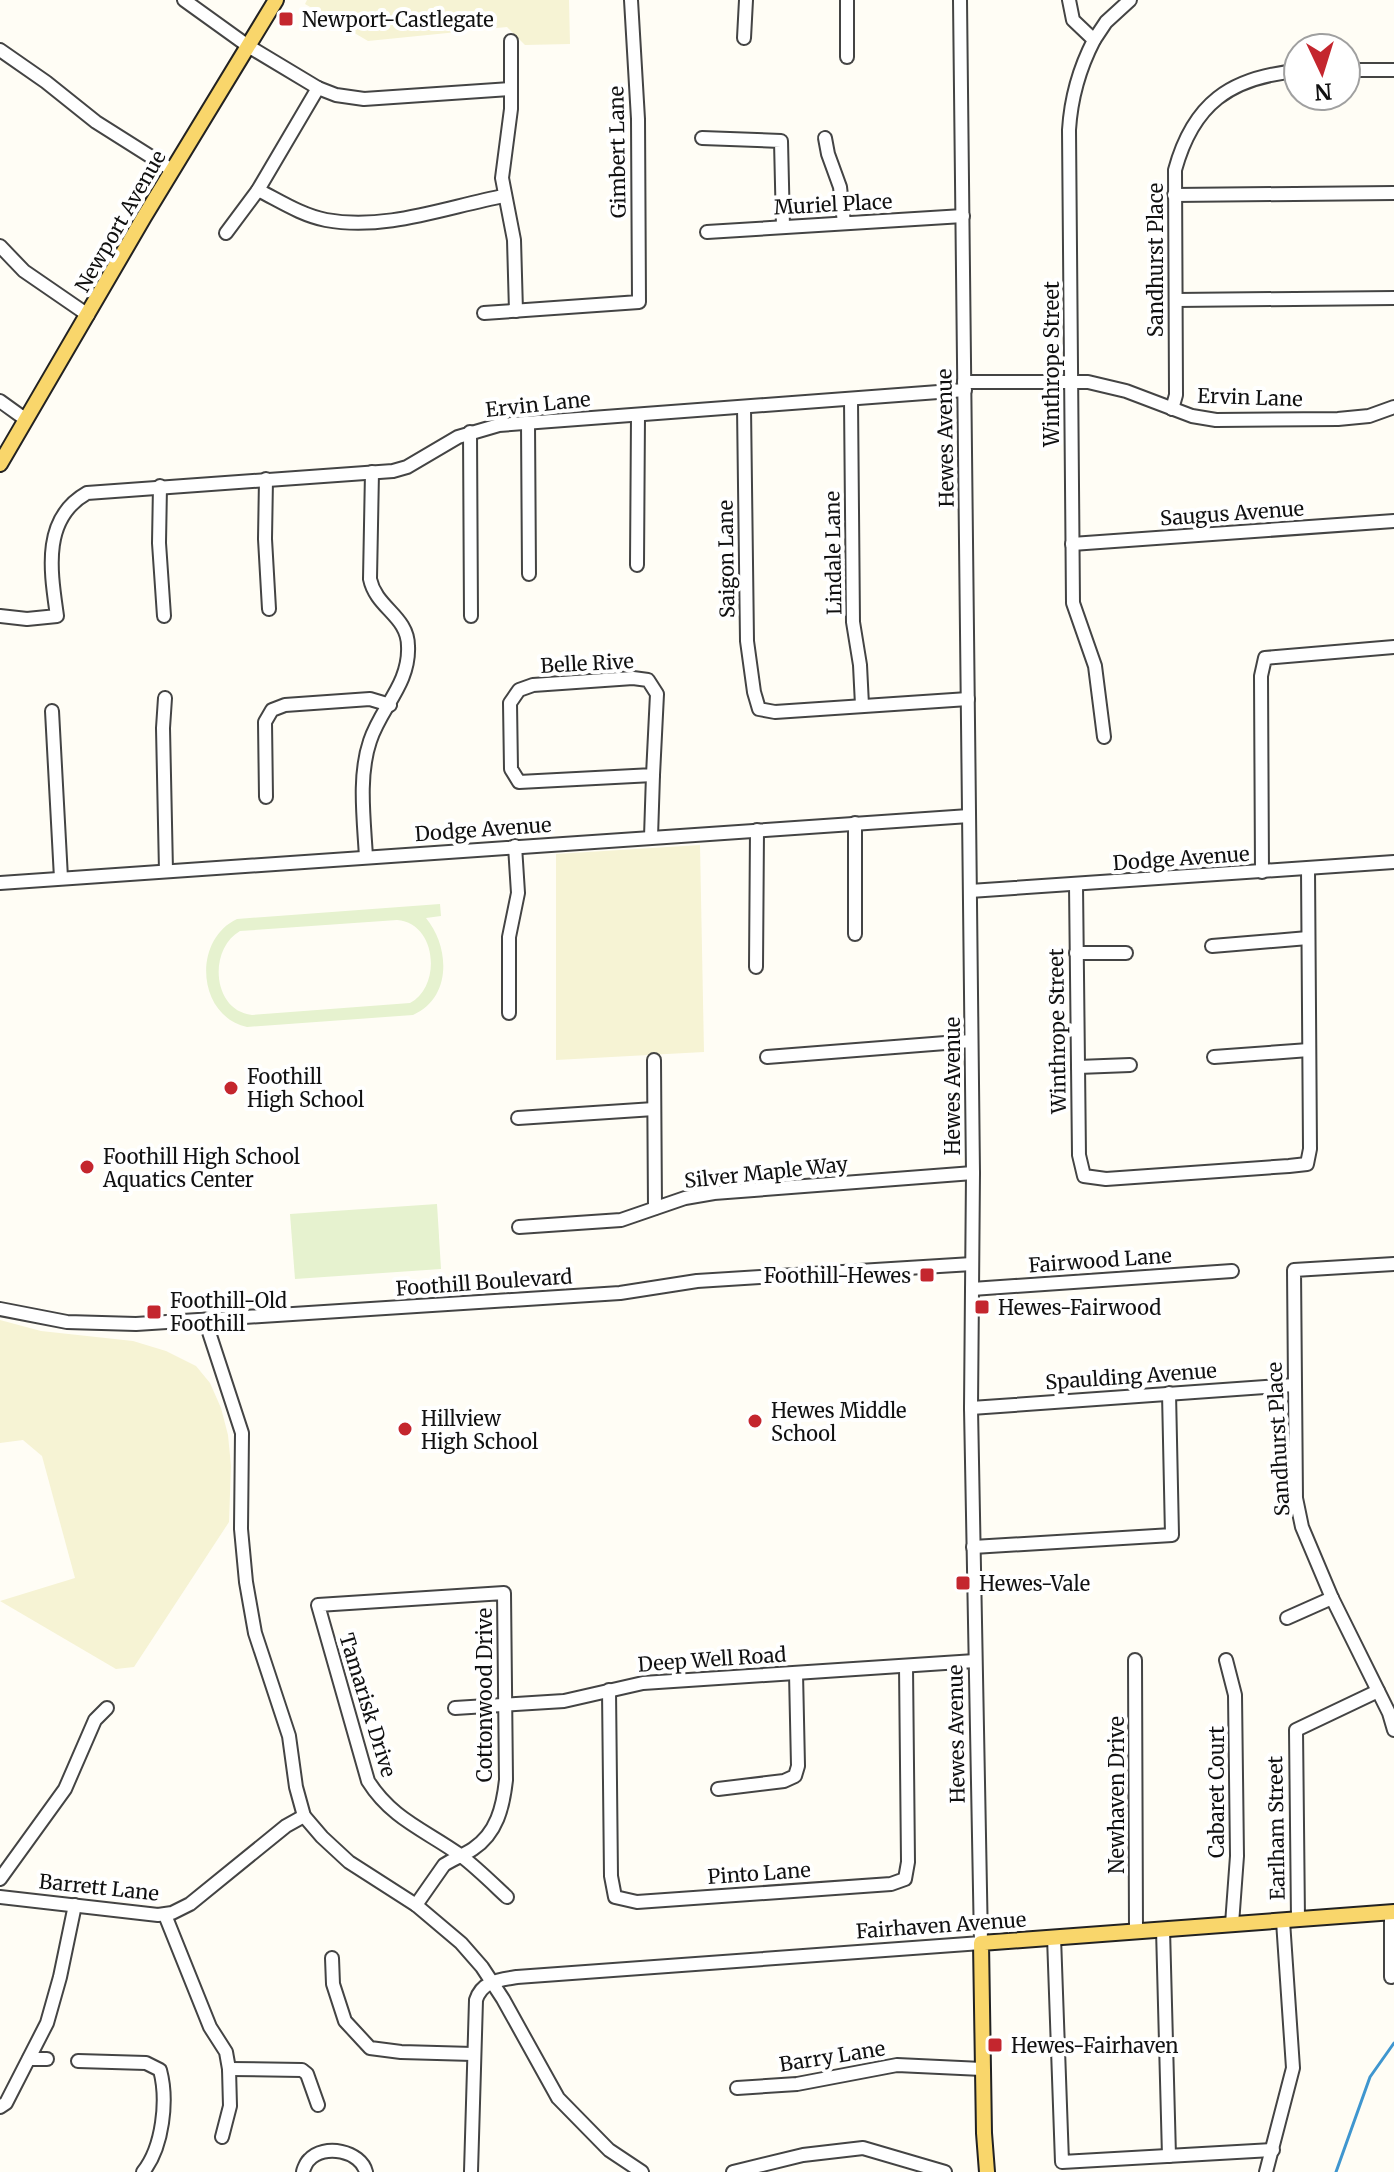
<svg xmlns="http://www.w3.org/2000/svg" width="1394" height="2172" viewBox="0 0 1394 2172" font-family="Merriweather,serif">
  <style>
    .farmland { fill: #f6f3d4 }
    .pitch { fill: #e6f2cf; fill-rule: evenodd }
    .lines { fill: none; stroke-linecap: round; stroke-linejoin: round }
    .stream { stroke: #3f96cf; stroke-width: 3 }
    .minor-casing { stroke: #444; stroke-width: 16 }
    .major-casing { stroke: #222; stroke-width: 18 }
    .minor { stroke: #fff; stroke-width: 12 }
    .major { stroke: #f9d66b; stroke-width: 14 }
    .poi-dot { fill: #c4262e; stroke: #fff; stroke-width: 3 }
    .labels { text-anchor: middle; dominant-baseline: central; stroke-width: 8; stroke-linejoin: round; paint-order: stroke }
    .poi-label { font-size: 20px; fill: #111; stroke: #fff; text-anchor: start }
    .street-label { font-size: 20px; fill: #111; stroke: #fff }
  </style>
  <rect width="100%" height="100%" fill="#fffdf5"/>
  <g class="farmland">
    <path d="M 307,0 L 569,0 L 570,44 L 525,45 L 507,27 L 368,41 L 305,4 Z"/>
    <path d="M 700,845 L 704,1052 L 556,1060 L 556,854 Z"/>
    <path d="M 0,1320 L 41,1331 L 133,1341 L 166,1351 L 196,1366 L 210,1383 L 221,1408 L 228,1435 L 231,1466 L 229,1522 L 134,1667 L 116,1669 L 0,1601 L 75,1578 L 42,1456 L 23,1440 L 0,1443 Z"/>
  </g>
  <g class="pitch">
    <path d="M 440,904 L 441,916 L 426,918 C 450,947 452,998 413,1015 L 247,1027 C 197,1016 192,940 237,919 ZM 397,920 C 437,923 442,986 410,1003 L 252,1015 C 212,1011 208,949 240,931 Z"/>
    <path d="M 437,1204 L 441,1269 L 295,1279 L 290,1214 Z"/>
  </g>
  <g class="lines">
    <path class="stream" d="M 1336,2172 L 1370,2077 L 1394,2043"/>
    <g class="minor-casing">
      <g id="minor">
        <path d="M 184,0 L 248,46 L 318,88 L 336,95 L 364,99 L 511,89"/>
        <path d="M 847,0 L 847,57"/>
        <path d="M 1069,0 L 1073,20 L 1094,40 C 1079,69 1071,97 1069,130 L 1073,603 L 1095,666 L 1104,737"/>
        <path d="M 744,38 L 746,0"/>
        <path d="M 1094,40 L 1106,22 L 1130,0"/>
        <path d="M 511,41 L 511,109 L 502,178 L 514,240 L 516,311"/>
        <path d="M 0,50 L 46,82 L 96,122 L 172,170"/>
        <path d="M 1346,70 L 1394,70"/>
        <path d="M 702,138 L 781,141 L 783,227"/>
        <path d="M 825,138 L 828,154 L 840,187 L 844,223"/>
        <path d="M 258,190 C 280,201 301,215 326,220 C 386,231 446,207 504,196"/>
        <path d="M 1174,195 L 1394,193"/>
        <path d="M 707,232 L 963,216"/>
        <path d="M 226,233 L 258,190 L 318,88"/>
        <path d="M 0,246 L 24,271 L 88,315"/>
        <path d="M 1176,300 L 1394,298"/>
        <path d="M 484,313 L 639,302 L 638,119 L 631,0"/>
        <path d="M 964,382 L 1088,382 L 1126,391 L 1192,416 L 1216,420 L 1338,419 L 1369,416 L 1394,407"/>
        <path d="M 851,400 L 853,622 L 860,665 L 862,705"/>
        <path d="M 0,401 L 25,419"/>
        <path d="M 744,407 L 747,641 L 754,692 L 759,709 L 775,712 L 968,699"/>
        <path d="M 1172,409 L 1176,395 L 1175,170 C 1193,104 1230,77 1298,71"/>
        <path d="M 528,423 L 529,574"/>
        <path d="M 470,432 L 471,616"/>
        <path d="M 266,479 L 265,539 L 269,609"/>
        <path d="M 160,486 L 159,543 L 164,616"/>
        <path d="M 1072,544 L 1394,521"/>
        <path d="M 637,565 L 638,415"/>
        <path d="M 0,616 L 27,619 L 57,616 C 51,573 41,519 87,493 L 393,471 L 407,467 L 458,437 L 499,425 L 965,390"/>
        <path d="M 633,678 L 648,680 L 657,694 L 653,775 L 519,782 L 511,769 L 510,703 L 519,690 L 533,685 Z"/>
        <path d="M 165,698 L 163,728 L 166,871"/>
        <path d="M 52,711 L 61,878"/>
        <path d="M 266,797 L 265,722 L 272,710 L 285,705 L 370,699 L 390,705"/>
        <path d="M 855,823 L 855,934"/>
        <path d="M 651,837 L 653,775"/>
        <path d="M 366,857 C 364,820 358,776 370,741 C 381,707 410,684 408,646 C 408,616 376,608 370,579 L 372,472"/>
        <path d="M 1262,872 L 1261,676 L 1265,658 L 1394,647"/>
        <path d="M 0,883 L 969,816"/>
        <path d="M 1076,885 L 1079,1155 L 1084,1176 L 1106,1179 L 1289,1166 L 1307,1164 L 1310,1149 L 1308,869"/>
        <path d="M 970,891 L 1394,862"/>
        <path d="M 1212,946 L 1308,938"/>
        <path d="M 1076,953 L 1126,953"/>
        <path d="M 756,967 L 757,830"/>
        <path d="M 509,1013 L 509,937 L 518,893 L 515,846"/>
        <path d="M 767,1057 L 971,1041"/>
        <path d="M 1214,1057 L 1309,1050"/>
        <path d="M 654,1060 L 655,1208"/>
        <path d="M 1078,1067 L 1130,1065"/>
        <path d="M 518,1118 L 654,1109"/>
        <path d="M 519,1227 L 621,1220 L 685,1198 L 714,1193 L 973,1173"/>
        <path d="M 1394,1264 L 1294,1270 L 1296,1498 L 1302,1527 L 1332,1598 L 1389,1713 L 1394,1730"/>
        <path d="M 972,1289 L 1232,1271"/>
        <path d="M 0,1309 L 67,1322 L 136,1324 L 620,1293 L 697,1281 L 972,1264"/>
        <path d="M 205,1320 L 242,1433 L 241,1529 L 246,1582 L 255,1633 L 289,1736 L 296,1787 L 304,1816 L 322,1837 L 349,1862 L 416,1905 L 461,1943 L 482,1967 L 503,1999 L 558,2098 L 609,2150 L 642,2172"/>
        <path d="M 971,1408 L 1294,1385"/>
        <path d="M 973,1547 L 1172,1535 L 1169,1393"/>
        <path d="M 1287,1618 L 1332,1598"/>
        <path d="M 1135,1660 L 1136,1931"/>
        <path d="M 1226,1660 L 1235,1695 L 1237,1856 L 1232,1924"/>
        <path d="M 609,1690 L 611,1876 L 615,1897 L 637,1902 L 891,1884 L 905,1879 L 908,1862 L 906,1666"/>
        <path d="M 455,1708 L 564,1701 L 643,1683 L 975,1661"/>
        <path d="M 718,1789 L 784,1781 L 795,1776 L 798,1766 L 796,1673"/>
        <path d="M 0,1879 L 65,1789 L 95,1720 L 107,1708"/>
        <path d="M 0,1897 L 158,1915 L 172,1913 L 190,1904 L 286,1826 L 304,1816"/>
        <path d="M 416,1905 L 444,1865 C 453,1859 464,1855 473,1849 C 497,1833 503,1807 506,1780 L 504,1593 L 318,1605 L 368,1781 C 392,1819 425,1830 460,1855 C 477,1868 492,1883 507,1897"/>
        <path d="M 165,1915 L 210,2027 L 226,2052 L 229,2069 L 230,2106 L 222,2137"/>
        <path d="M 1298,1919 L 1296,1730 L 1378,1691"/>
        <path d="M 1163,1929 L 1169,2156"/>
        <path d="M 1054,1937 L 1062,2162 L 1273,2150"/>
        <path d="M 332,1958 L 333,1984 L 345,2021 L 370,2048 L 401,2052 L 473,2054"/>
        <path d="M 1391,1977 L 1391,1913"/>
        <path d="M 29,2059 L 47,2059"/>
        <path d="M 78,2061 L 146,2063 L 160,2070 C 168,2100 163,2147 143,2172"/>
        <path d="M 229,2069 L 302,2070 L 307,2074 L 318,2105"/>
        <path d="M 737,2088 L 797,2084 L 897,2065 L 982,2069"/>
        <path d="M 0,2107 L 6,2103 L 47,2023 L 60,1977 L 75,1905"/>
        <path d="M 303,2172 C 303,2170 307,2161 309,2160 C 324,2143 361,2151 366,2172"/>
        <path d="M 471,2172 L 476,2000 C 482,1981 499,1980 517,1977 L 981,1943 L 971,1408 L 973,1173 L 960,0"/>
        <path d="M 733,2172 L 803,2155 L 863,2148 L 945,2172"/>
        <path d="M 1266,2172 L 1293,2068 L 1283,1921"/>
      </g>
    </g>
    <g class="major-casing">
      <g id="major">
        <path d="M 0,464 L 144,217 L 276,0"/>
        <path d="M 987,2172 L 984,2133 L 981,1943 L 1394,1912"/>
      </g>
    </g>
    <use href="#minor" class="minor"/>
    <use href="#major" class="major"/>
  </g>
  <g class="poi-dot">
    <rect x="278" y="11" width="16" height="16" rx="4"/>
    <circle cx="231" cy="1088" r="8"/>
    <circle cx="87" cy="1167" r="8"/>
    <rect x="919" y="1267" width="16" height="16" rx="4"/>
    <rect x="974" y="1299" width="16" height="16" rx="4"/>
    <rect x="146" y="1304" width="16" height="16" rx="4"/>
    <circle cx="755" cy="1421" r="8"/>
    <circle cx="405" cy="1429" r="8"/>
    <rect x="955" y="1575" width="16" height="16" rx="4"/>
    <rect x="987" y="2037" width="16" height="16" rx="4"/>
  </g>
  <g class="labels">
    <g class="poi-label">
      <text x="302" y="19">Newport-Castlegate</text>
      <text x="247" y="1076">Foothill<tspan x="247" dy="23">High School</tspan></text>
      <text x="103" y="1156">Foothill High School<tspan x="103" dy="23">Aquatics Center</tspan></text>
      <text x="911" y="1275" text-anchor="end">Foothill-Hewes</text>
      <text x="170" y="1300">Foothill-Old<tspan x="170" dy="23">Foothill</tspan></text>
      <text x="998" y="1307">Hewes-Fairwood</text>
      <text x="771" y="1410">Hewes Middle<tspan x="771" dy="23">School</tspan></text>
      <text x="421" y="1418">Hillview<tspan x="421" dy="23">High School</tspan></text>
      <text x="979" y="1583">Hewes-Vale</text>
      <text x="1011" y="2045">Hewes-Fairhaven</text>
    </g>
    <g class="street-label">
      <text transform="translate(617 152) rotate(-91)">Gimbert Lane</text>
      <text transform="translate(833 204) rotate(-3)">Muriel Place</text>
      <text transform="translate(120 221) rotate(-60)">Newport Avenue</text>
      <text transform="translate(1155 260) rotate(-90)">Sandhurst Place</text>
      <text transform="translate(1051 364) rotate(-90)">Winthrope Street</text>
      <text transform="translate(1250 397) rotate(2)">Ervin Lane</text>
      <text transform="translate(538 404) rotate(-6)">Ervin Lane</text>
      <text transform="translate(945 438) rotate(-91)">Hewes Avenue</text>
      <text transform="translate(1232 513) rotate(-4)">Saugus Avenue</text>
      <text transform="translate(833 553) rotate(-91)">Lindale Lane</text>
      <text transform="translate(726 559) rotate(-91)">Saigon Lane</text>
      <text transform="translate(587 663) rotate(-3)">Belle Rive</text>
      <text transform="translate(483 829) rotate(-4)">Dodge Avenue</text>
      <text transform="translate(1181 858) rotate(-4)">Dodge Avenue</text>
      <text transform="translate(1057 1031) rotate(-91)">Winthrope Street</text>
      <text transform="translate(952 1086) rotate(-90)">Hewes Avenue</text>
      <text transform="translate(766 1172) rotate(-6)">Silver Maple Way</text>
      <text transform="translate(1100 1260) rotate(-4)">Fairwood Lane</text>
      <text transform="translate(484 1282) rotate(-4)">Foothill Boulevard</text>
      <text transform="translate(1131 1376) rotate(-4)">Spaulding Avenue</text>
      <text transform="translate(1278 1439) rotate(-93)">Sandhurst Place</text>
      <text transform="translate(712 1659) rotate(-4)">Deep Well Road</text>
      <text transform="translate(484 1695) rotate(-90)">Cottonwood Drive</text>
      <text transform="translate(368 1705) rotate(73)">Tamarisk Drive</text>
      <text transform="translate(956 1734) rotate(-91)">Hewes Avenue</text>
      <text transform="translate(1216 1792) rotate(-90)">Cabaret Court</text>
      <text transform="translate(1116 1795) rotate(-90)">Newhaven Drive</text>
      <text transform="translate(1276 1828) rotate(-91)">Earlham Street</text>
      <text transform="translate(759 1873) rotate(-4)">Pinto Lane</text>
      <text transform="translate(99 1887) rotate(6)">Barrett Lane</text>
      <text transform="translate(941 1925) rotate(-4)">Fairhaven Avenue</text>
      <text transform="translate(832 2056) rotate(-9)">Barry Lane</text>
    </g>
  </g>
  <g transform="translate(1322 72) rotate(176)"><circle r="38" fill="#ffffff" stroke="#a0a0a0" stroke-width="2"/>
  <path d="M0-6L14 30L0 20L-14 30Z" fill="#c4262e"/>
  <text y="-12" font-size="22" font-weight="bold" text-anchor="middle" fill="#111111">N</text>
  </g>
</svg>
